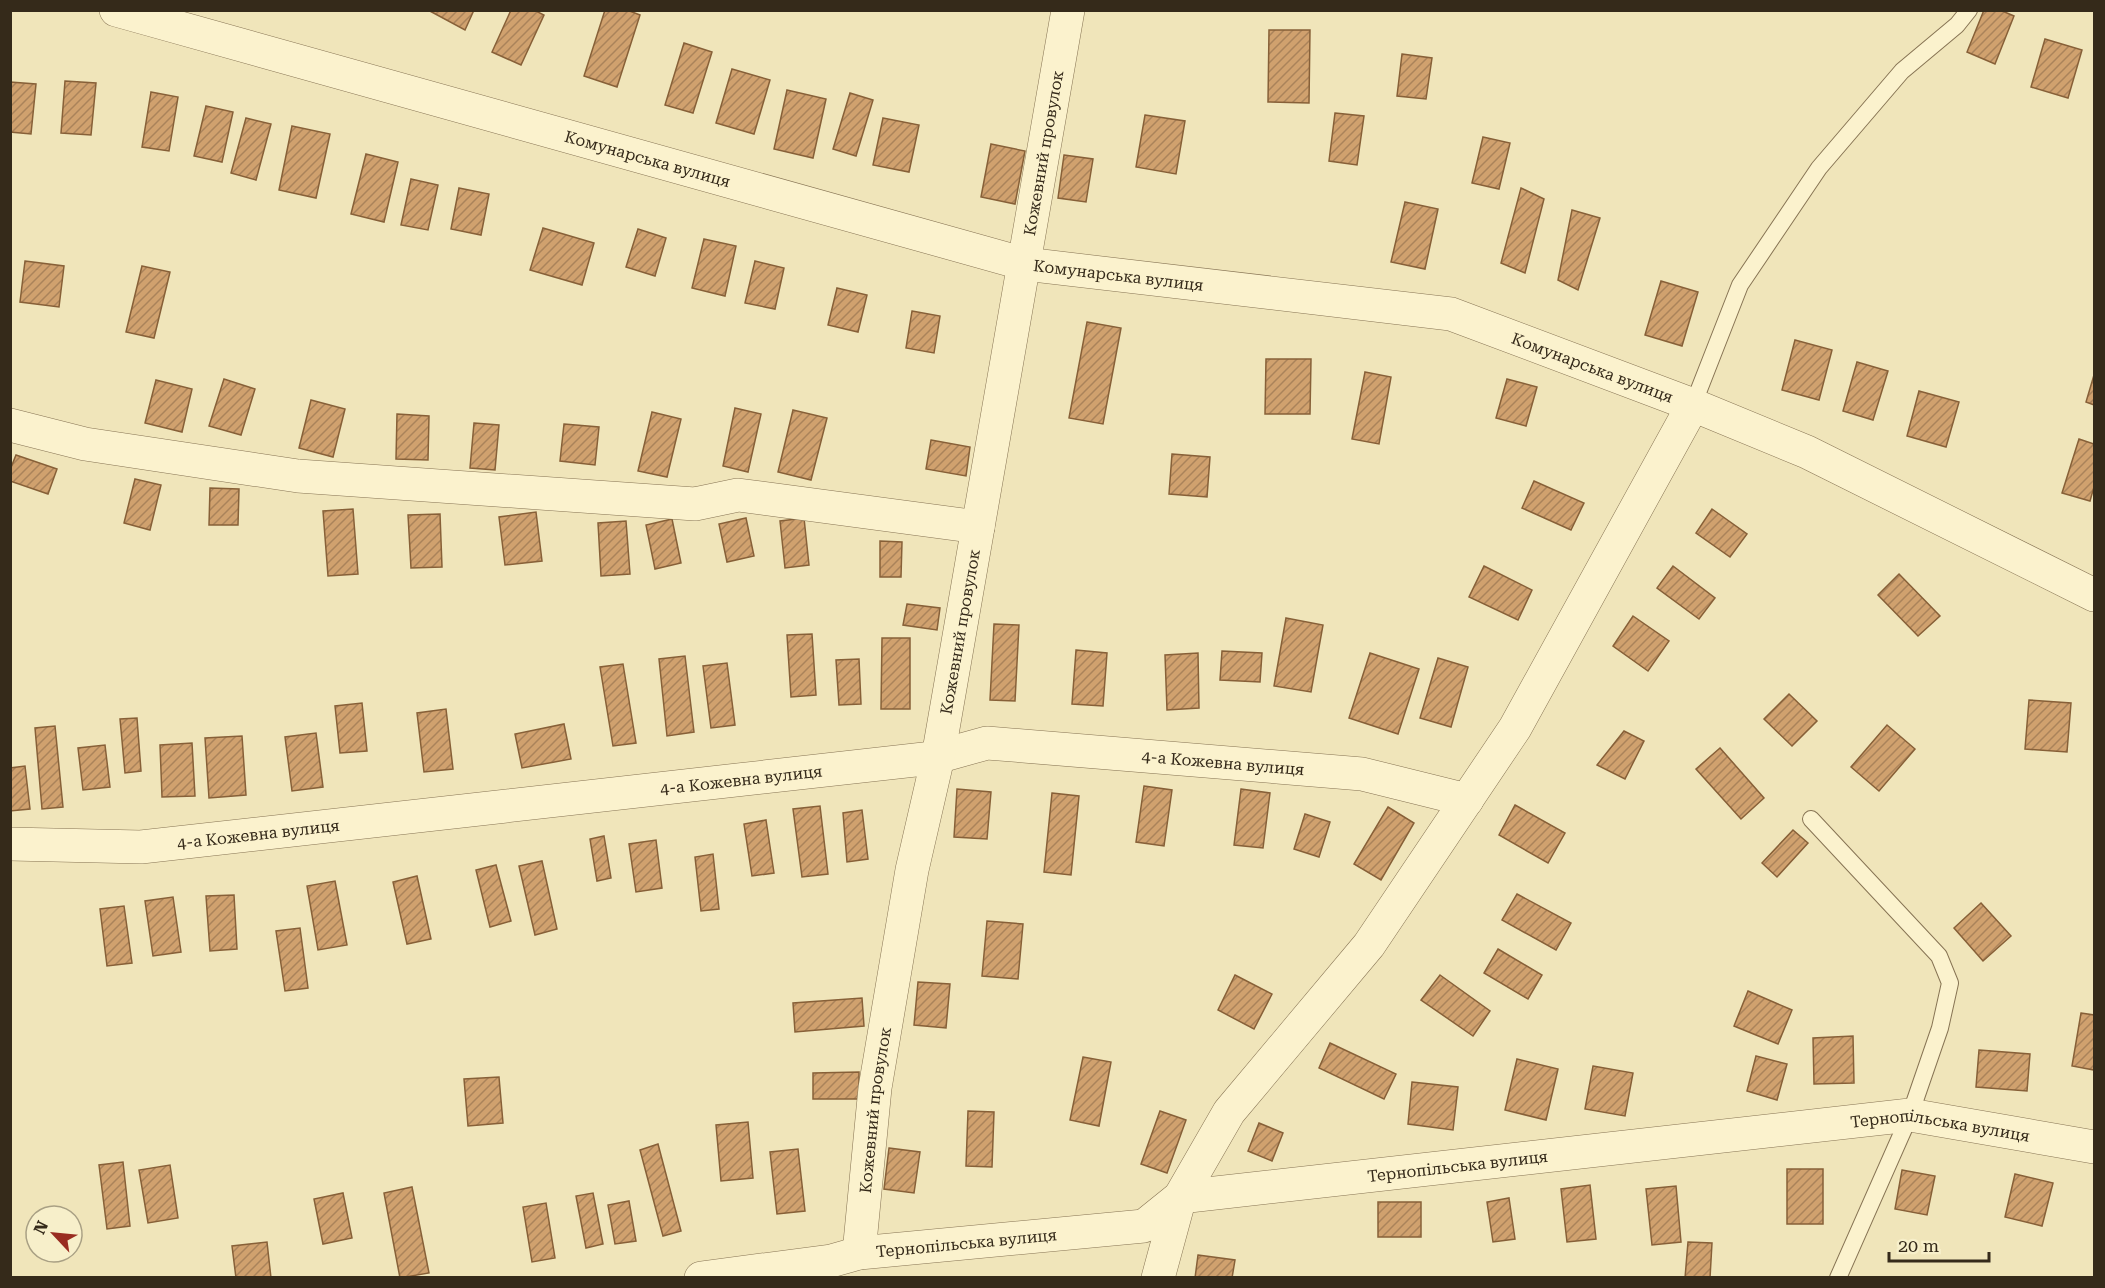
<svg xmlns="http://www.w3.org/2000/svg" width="2105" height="1288" viewBox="0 0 2105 1288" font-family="'Roboto Serif',serif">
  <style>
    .building { fill: url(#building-hatch); stroke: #876038; stroke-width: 1.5 }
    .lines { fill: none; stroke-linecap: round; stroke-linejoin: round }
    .service-casing { stroke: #877454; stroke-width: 18 }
    .minor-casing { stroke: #877454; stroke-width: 34 }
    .service { stroke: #fbf2cd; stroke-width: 16 }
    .minor { stroke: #fbf2cd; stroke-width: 33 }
    .labels { text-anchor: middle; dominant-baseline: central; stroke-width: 4.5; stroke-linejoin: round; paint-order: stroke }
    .street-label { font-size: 16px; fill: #352a1a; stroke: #f7efca }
  </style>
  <defs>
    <pattern id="building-hatch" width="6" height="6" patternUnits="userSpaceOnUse" patternTransform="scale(1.5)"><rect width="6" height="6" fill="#d0a16e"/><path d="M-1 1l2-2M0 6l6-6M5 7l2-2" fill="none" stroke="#aa835a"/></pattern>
  </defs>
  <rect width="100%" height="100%" fill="#f0e5ba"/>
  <g class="building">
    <path d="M 428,10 L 474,10 L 465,30 Z"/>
    <path d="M 511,10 L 534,10 L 544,15 L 521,65 L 492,52 Z"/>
    <path d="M 605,10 L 627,10 L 640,15 L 617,87 L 584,76 Z"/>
    <path d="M 1984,10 L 2000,10 L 2014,16 L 1995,64 L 1967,52 Z"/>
    <path d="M 1269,30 L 1310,30 L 1309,103 L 1268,102 Z"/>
    <path d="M 2045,39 L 2082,50 L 2068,98 L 2031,87 Z"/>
    <path d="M 684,43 L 712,52 L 693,113 L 665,105 Z"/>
    <path d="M 1402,54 L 1432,58 L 1426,99 L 1397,96 Z"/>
    <path d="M 732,69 L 770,80 L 754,134 L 716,123 Z"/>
    <path d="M 65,81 L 96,83 L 91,135 L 61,133 Z"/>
    <path d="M 10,82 L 36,84 L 31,134 L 10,132 Z"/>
    <path d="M 787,90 L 826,99 L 813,158 L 774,149 Z"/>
    <path d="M 151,92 L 178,97 L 169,151 L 142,147 Z"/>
    <path d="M 850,93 L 873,100 L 856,156 L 833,149 Z"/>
    <path d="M 206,106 L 233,112 L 222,162 L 194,156 Z"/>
    <path d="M 1335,113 L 1364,116 L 1357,165 L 1329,161 Z"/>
    <path d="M 1145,115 L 1185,121 L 1176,174 L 1136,167 Z"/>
    <path d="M 246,118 L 271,124 L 256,180 L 231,173 Z"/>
    <path d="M 883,118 L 919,125 L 909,172 L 873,165 Z"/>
    <path d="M 292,126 L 330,134 L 316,198 L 279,190 Z"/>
    <path d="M 1483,137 L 1510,143 L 1499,189 L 1472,183 Z"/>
    <path d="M 991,144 L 1025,151 L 1015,204 L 981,197 Z"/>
    <path d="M 366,154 L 398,162 L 384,222 L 351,214 Z"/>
    <path d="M 1064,155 L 1093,159 L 1086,202 L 1058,198 Z"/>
    <path d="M 411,179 L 438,185 L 428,230 L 401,225 Z"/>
    <path d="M 459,188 L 489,194 L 481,235 L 451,229 Z"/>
    <path d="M 1521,188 L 1544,199 L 1525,273 L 1501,263 Z"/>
    <path d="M 1405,202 L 1438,209 L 1425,269 L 1391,262 Z"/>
    <path d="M 1572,210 L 1600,218 L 1578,290 L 1558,280 Z"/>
    <path d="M 543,228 L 594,243 L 582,285 L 530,270 Z"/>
    <path d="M 638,229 L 666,238 L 655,276 L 626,267 Z"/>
    <path d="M 704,239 L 736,246 L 725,296 L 692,288 Z"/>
    <path d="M 25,261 L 64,266 L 59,307 L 20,302 Z"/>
    <path d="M 755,261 L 784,268 L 775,309 L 745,303 Z"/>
    <path d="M 142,266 L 170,272 L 154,338 L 126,332 Z"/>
    <path d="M 1661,281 L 1698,292 L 1682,346 L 1645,335 Z"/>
    <path d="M 837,288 L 867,295 L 858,332 L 828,325 Z"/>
    <path d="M 912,311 L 940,316 L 934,353 L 906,348 Z"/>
    <path d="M 1087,322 L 1121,328 L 1103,424 L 1069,418 Z"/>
    <path d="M 1795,340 L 1832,350 L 1819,400 L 1782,390 Z"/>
    <path d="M 1266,359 L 1311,359 L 1310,414 L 1265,414 Z"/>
    <path d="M 1857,362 L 1888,371 L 1873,420 L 1843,411 Z"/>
    <path d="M 1365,372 L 1391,377 L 1379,444 L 1352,439 Z"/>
    <path d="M 2094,375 L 2094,405 L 2086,402 Z"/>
    <path d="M 224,379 L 255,389 L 241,435 L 209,426 Z"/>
    <path d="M 1507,379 L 1537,387 L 1526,426 L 1496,418 Z"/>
    <path d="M 156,380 L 192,389 L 182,432 L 145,423 Z"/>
    <path d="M 1919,391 L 1959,402 L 1946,447 L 1907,436 Z"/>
    <path d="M 311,400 L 345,409 L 333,457 L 299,448 Z"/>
    <path d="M 735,408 L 761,414 L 748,472 L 723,466 Z"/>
    <path d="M 793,410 L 827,418 L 811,480 L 778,472 Z"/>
    <path d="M 652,412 L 681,419 L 667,477 L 638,471 Z"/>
    <path d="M 397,414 L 429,416 L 428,460 L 396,459 Z"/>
    <path d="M 474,423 L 499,425 L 495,470 L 470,468 Z"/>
    <path d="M 564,424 L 599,427 L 595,465 L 560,461 Z"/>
    <path d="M 2079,439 L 2094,444 L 2094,487 L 2090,501 L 2062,493 Z"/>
    <path d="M 931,440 L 970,447 L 966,476 L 926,469 Z"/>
    <path d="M 1172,454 L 1210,457 L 1207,497 L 1169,494 Z"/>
    <path d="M 16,455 L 57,469 L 48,494 L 10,481 L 10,470 Z"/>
    <path d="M 135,479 L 161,485 L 150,530 L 124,523 Z"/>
    <path d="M 1534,481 L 1584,503 L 1571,530 L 1522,508 Z"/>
    <path d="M 210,488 L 239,489 L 238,525 L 209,525 Z"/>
    <path d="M 353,509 L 358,574 L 328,576 L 323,511 Z"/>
    <path d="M 1712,509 L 1747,534 L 1730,557 L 1696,533 Z"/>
    <path d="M 536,512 L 542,561 L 505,565 L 499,517 Z"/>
    <path d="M 440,514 L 442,567 L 411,568 L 408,515 Z"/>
    <path d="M 746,518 L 754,556 L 727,562 L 719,524 Z"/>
    <path d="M 804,518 L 809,565 L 785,568 L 780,521 Z"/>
    <path d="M 672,519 L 681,563 L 655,569 L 646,525 Z"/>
    <path d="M 626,521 L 630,574 L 601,576 L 598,523 Z"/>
    <path d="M 880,541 L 902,542 L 901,577 L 880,577 Z"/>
    <path d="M 1484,566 L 1532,590 L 1518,620 L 1469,597 Z"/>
    <path d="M 1673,566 L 1715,598 L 1699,619 L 1657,588 Z"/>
    <path d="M 1899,574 L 1940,616 L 1918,636 L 1878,595 Z"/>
    <path d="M 907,604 L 940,608 L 937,630 L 903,625 Z"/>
    <path d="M 1633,616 L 1669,641 L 1648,671 L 1613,646 Z"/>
    <path d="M 1286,618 L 1323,625 L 1311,692 L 1274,686 Z"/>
    <path d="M 994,624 L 1019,625 L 1015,701 L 990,700 Z"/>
    <path d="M 812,634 L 816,695 L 791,697 L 787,635 Z"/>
    <path d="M 882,638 L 910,638 L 910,709 L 881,709 Z"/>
    <path d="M 1076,650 L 1107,653 L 1103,706 L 1072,704 Z"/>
    <path d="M 1222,651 L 1262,653 L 1260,682 L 1220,680 Z"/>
    <path d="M 1198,653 L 1199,708 L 1167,710 L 1165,655 Z"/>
    <path d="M 1370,653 L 1419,669 L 1398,734 L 1349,718 Z"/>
    <path d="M 685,656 L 694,732 L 667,736 L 659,659 Z"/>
    <path d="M 1438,658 L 1468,667 L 1451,727 L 1420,718 Z"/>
    <path d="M 859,659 L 861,704 L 839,705 L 836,660 Z"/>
    <path d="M 727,663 L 735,725 L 711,728 L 703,666 Z"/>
    <path d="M 623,664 L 636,743 L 613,746 L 600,667 Z"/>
    <path d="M 1789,694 L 1817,721 L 1792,746 L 1764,719 Z"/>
    <path d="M 2029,700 L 2071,703 L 2067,752 L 2025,749 Z"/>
    <path d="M 362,703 L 367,751 L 340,753 L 335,706 Z"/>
    <path d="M 446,709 L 453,769 L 424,772 L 417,713 Z"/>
    <path d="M 137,718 L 141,771 L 125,773 L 120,719 Z"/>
    <path d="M 564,724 L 571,759 L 522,768 L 515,734 Z"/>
    <path d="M 1887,725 L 1915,749 L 1879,791 L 1851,767 Z"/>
    <path d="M 55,726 L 63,807 L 42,809 L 35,728 Z"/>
    <path d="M 1624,731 L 1644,741 L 1625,779 L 1597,765 Z"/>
    <path d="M 316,733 L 323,787 L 292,791 L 285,737 Z"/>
    <path d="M 242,736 L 246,795 L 209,798 L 205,738 Z"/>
    <path d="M 192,743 L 195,796 L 162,797 L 160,745 Z"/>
    <path d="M 105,745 L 110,787 L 83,790 L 78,748 Z"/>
    <path d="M 1720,748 L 1764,798 L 1741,819 L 1696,769 Z"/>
    <path d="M 25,766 L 30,809 L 10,811 L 10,768 Z"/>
    <path d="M 1144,786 L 1172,790 L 1164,846 L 1136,842 Z"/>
    <path d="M 957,789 L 991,792 L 987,839 L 954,837 Z"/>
    <path d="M 1241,789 L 1270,793 L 1263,848 L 1234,845 Z"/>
    <path d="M 1052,793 L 1079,796 L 1071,875 L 1044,872 Z"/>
    <path d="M 1515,805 L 1565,833 L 1548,863 L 1499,835 Z"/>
    <path d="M 820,806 L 828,874 L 802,877 L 793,809 Z"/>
    <path d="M 1388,807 L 1414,823 L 1381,880 L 1354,864 Z"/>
    <path d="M 862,810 L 868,859 L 847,862 L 843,813 Z"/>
    <path d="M 1305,814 L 1330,822 L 1319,857 L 1294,849 Z"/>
    <path d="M 766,820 L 774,873 L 752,876 L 744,824 Z"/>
    <path d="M 1793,830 L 1808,843 L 1777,877 L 1762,863 Z"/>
    <path d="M 604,836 L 611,878 L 597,881 L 590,839 Z"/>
    <path d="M 656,840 L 662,888 L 636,892 L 629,844 Z"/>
    <path d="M 713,854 L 719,909 L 701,911 L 695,857 Z"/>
    <path d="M 542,861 L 557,929 L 535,935 L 519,866 Z"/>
    <path d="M 496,865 L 511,921 L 490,927 L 476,870 Z"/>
    <path d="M 417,876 L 431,939 L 407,944 L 393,882 Z"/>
    <path d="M 335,881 L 347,945 L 318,950 L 307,886 Z"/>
    <path d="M 1517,894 L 1571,923 L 1556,950 L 1502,920 Z"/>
    <path d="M 234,895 L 237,949 L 210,951 L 206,896 Z"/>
    <path d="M 173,897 L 181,952 L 153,956 L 145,901 Z"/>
    <path d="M 1981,903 L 2011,936 L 1983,961 L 1954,928 Z"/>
    <path d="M 124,906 L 132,963 L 107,966 L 100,909 Z"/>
    <path d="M 987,921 L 1023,924 L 1018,979 L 982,976 Z"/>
    <path d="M 300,928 L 308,988 L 285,991 L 276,931 Z"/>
    <path d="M 1498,949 L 1542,975 L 1528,999 L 1484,973 Z"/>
    <path d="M 1235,975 L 1272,994 L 1254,1029 L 1218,1010 Z"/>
    <path d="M 1440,975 L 1490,1011 L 1473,1036 L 1421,1000 Z"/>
    <path d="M 918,982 L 950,984 L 946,1028 L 914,1025 Z"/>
    <path d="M 1748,991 L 1792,1010 L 1778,1044 L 1734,1026 Z"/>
    <path d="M 862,998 L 864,1026 L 795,1032 L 793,1003 Z"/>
    <path d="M 2081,1013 L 2094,1015 L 2094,1070 L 2072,1066 Z"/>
    <path d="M 1853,1036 L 1854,1083 L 1814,1084 L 1813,1038 Z"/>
    <path d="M 1330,1043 L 1396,1074 L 1384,1099 L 1319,1068 Z"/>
    <path d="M 1979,1050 L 2030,1054 L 2027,1091 L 1976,1087 Z"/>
    <path d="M 1756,1056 L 1787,1064 L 1777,1100 L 1747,1091 Z"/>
    <path d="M 1083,1057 L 1111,1062 L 1099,1126 L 1070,1120 Z"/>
    <path d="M 1517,1059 L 1558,1069 L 1546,1120 L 1505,1110 Z"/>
    <path d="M 1593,1066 L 1633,1073 L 1625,1116 L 1585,1109 Z"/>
    <path d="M 859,1072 L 859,1099 L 813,1099 L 813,1073 Z"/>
    <path d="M 499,1077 L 503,1123 L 468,1126 L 464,1079 Z"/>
    <path d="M 1412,1082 L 1458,1087 L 1453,1130 L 1408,1124 Z"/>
    <path d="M 968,1111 L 994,1112 L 992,1167 L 966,1166 Z"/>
    <path d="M 1160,1111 L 1186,1120 L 1167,1173 L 1141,1164 Z"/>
    <path d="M 748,1122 L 753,1178 L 721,1181 L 716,1125 Z"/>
    <path d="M 1259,1123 L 1283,1133 L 1272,1161 L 1248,1151 Z"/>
    <path d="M 658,1144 L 681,1231 L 663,1236 L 640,1150 Z"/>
    <path d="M 889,1148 L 920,1152 L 914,1193 L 884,1189 Z"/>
    <path d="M 798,1149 L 805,1211 L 777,1214 L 770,1152 Z"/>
    <path d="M 123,1162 L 130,1226 L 107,1229 L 99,1165 Z"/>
    <path d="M 170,1165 L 178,1218 L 148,1223 L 139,1170 Z"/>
    <rect x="1787" y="1169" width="36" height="55"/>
    <path d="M 1902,1170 L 1935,1176 L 1927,1215 L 1895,1209 Z"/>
    <path d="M 2015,1174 L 2053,1183 L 2042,1226 L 2005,1217 Z"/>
    <path d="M 1590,1185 L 1596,1239 L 1567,1242 L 1561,1189 Z"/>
    <path d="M 1676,1186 L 1681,1242 L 1652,1245 L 1646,1189 Z"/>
    <path d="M 412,1187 L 429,1273 L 400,1278 L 384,1193 Z"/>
    <path d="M 343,1193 L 352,1238 L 323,1244 L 314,1199 Z"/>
    <path d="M 593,1193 L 603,1244 L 586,1248 L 576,1196 Z"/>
    <path d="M 1509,1198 L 1515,1239 L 1493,1242 L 1487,1202 Z"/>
    <path d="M 629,1201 L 636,1241 L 615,1244 L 608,1205 Z"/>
    <rect x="1378" y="1202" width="43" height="35"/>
    <path d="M 546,1203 L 555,1258 L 532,1262 L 523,1207 Z"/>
    <path d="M 267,1242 L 271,1278 L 236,1278 L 232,1246 Z"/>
    <path d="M 1688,1242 L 1712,1243 L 1710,1278 L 1685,1278 Z"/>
    <path d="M 1198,1255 L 1235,1260 L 1232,1278 L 1195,1278 Z"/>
  </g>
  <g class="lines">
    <g class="service-casing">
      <g id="service">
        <path d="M 1693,405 L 1740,285 L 1819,168 L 1902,71 L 1957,25 L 1969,10"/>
        <path d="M 1811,819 L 1939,956 L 1950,983 L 1940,1028 L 1910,1115 L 1838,1278"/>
      </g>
    </g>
    <g class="minor-casing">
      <g id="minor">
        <path id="s1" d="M 116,10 L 1025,264 L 1451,314 L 1693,405 L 1807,452 L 2094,595"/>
        <path d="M 10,425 L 85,444 L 298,476 L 695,504 L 738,495 L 978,527"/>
        <path id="s2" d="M 10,844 L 141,847 L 933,758 L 987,743 L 1362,774 L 1467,800"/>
        <path id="s3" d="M 859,1253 L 875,1088 L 912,870 L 938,757 L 1068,10"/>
        <path id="s4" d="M 701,1278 L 831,1261 L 859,1253 L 1144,1226 L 1180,1197 L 1910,1115 L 2094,1147"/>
        <path d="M 1158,1278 L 1180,1197 L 1229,1112 L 1369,945 L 1515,728 L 1693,405"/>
      </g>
    </g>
    <use href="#service" class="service"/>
    <use href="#minor" class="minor"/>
  </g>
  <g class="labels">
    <g class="street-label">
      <text stroke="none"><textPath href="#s3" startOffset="1116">Кожевний провулок</textPath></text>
      <text stroke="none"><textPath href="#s1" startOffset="552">Комунарська вулиця</textPath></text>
      <text stroke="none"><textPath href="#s1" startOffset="1038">Комунарська вулиця</textPath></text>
      <text stroke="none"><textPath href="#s1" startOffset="1524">Комунарська вулиця</textPath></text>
      <text stroke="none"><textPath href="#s3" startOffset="630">Кожевний провулок</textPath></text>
      <text stroke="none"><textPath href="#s2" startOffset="1221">4-а Кожевна вулиця</textPath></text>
      <text stroke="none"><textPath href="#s2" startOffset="735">4-а Кожевна вулиця</textPath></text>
      <text stroke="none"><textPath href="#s2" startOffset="249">4-а Кожевна вулиця</textPath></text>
      <text stroke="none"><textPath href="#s3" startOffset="144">Кожевний провулок</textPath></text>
      <text stroke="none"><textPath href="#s4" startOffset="1258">Тернопільська вулиця</textPath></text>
      <text stroke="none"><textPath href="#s4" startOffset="772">Тернопільська вулиця</textPath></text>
      <text stroke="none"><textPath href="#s4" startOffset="268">Тернопільська вулиця</textPath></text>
    </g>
  </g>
  <rect width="2105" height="1288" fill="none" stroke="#352a1a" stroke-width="24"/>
  <g transform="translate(54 1234) rotate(296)"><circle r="28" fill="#f7efca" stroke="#a9a084" stroke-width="1.5"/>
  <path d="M0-4.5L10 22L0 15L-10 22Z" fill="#992c21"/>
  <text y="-9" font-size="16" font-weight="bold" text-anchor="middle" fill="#352a1a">N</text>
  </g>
  <path d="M1889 1252v9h100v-9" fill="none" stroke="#352a1a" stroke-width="3"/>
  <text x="1898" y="1252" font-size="18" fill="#352a1a" stroke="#f7efca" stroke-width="4.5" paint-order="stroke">20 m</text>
</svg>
